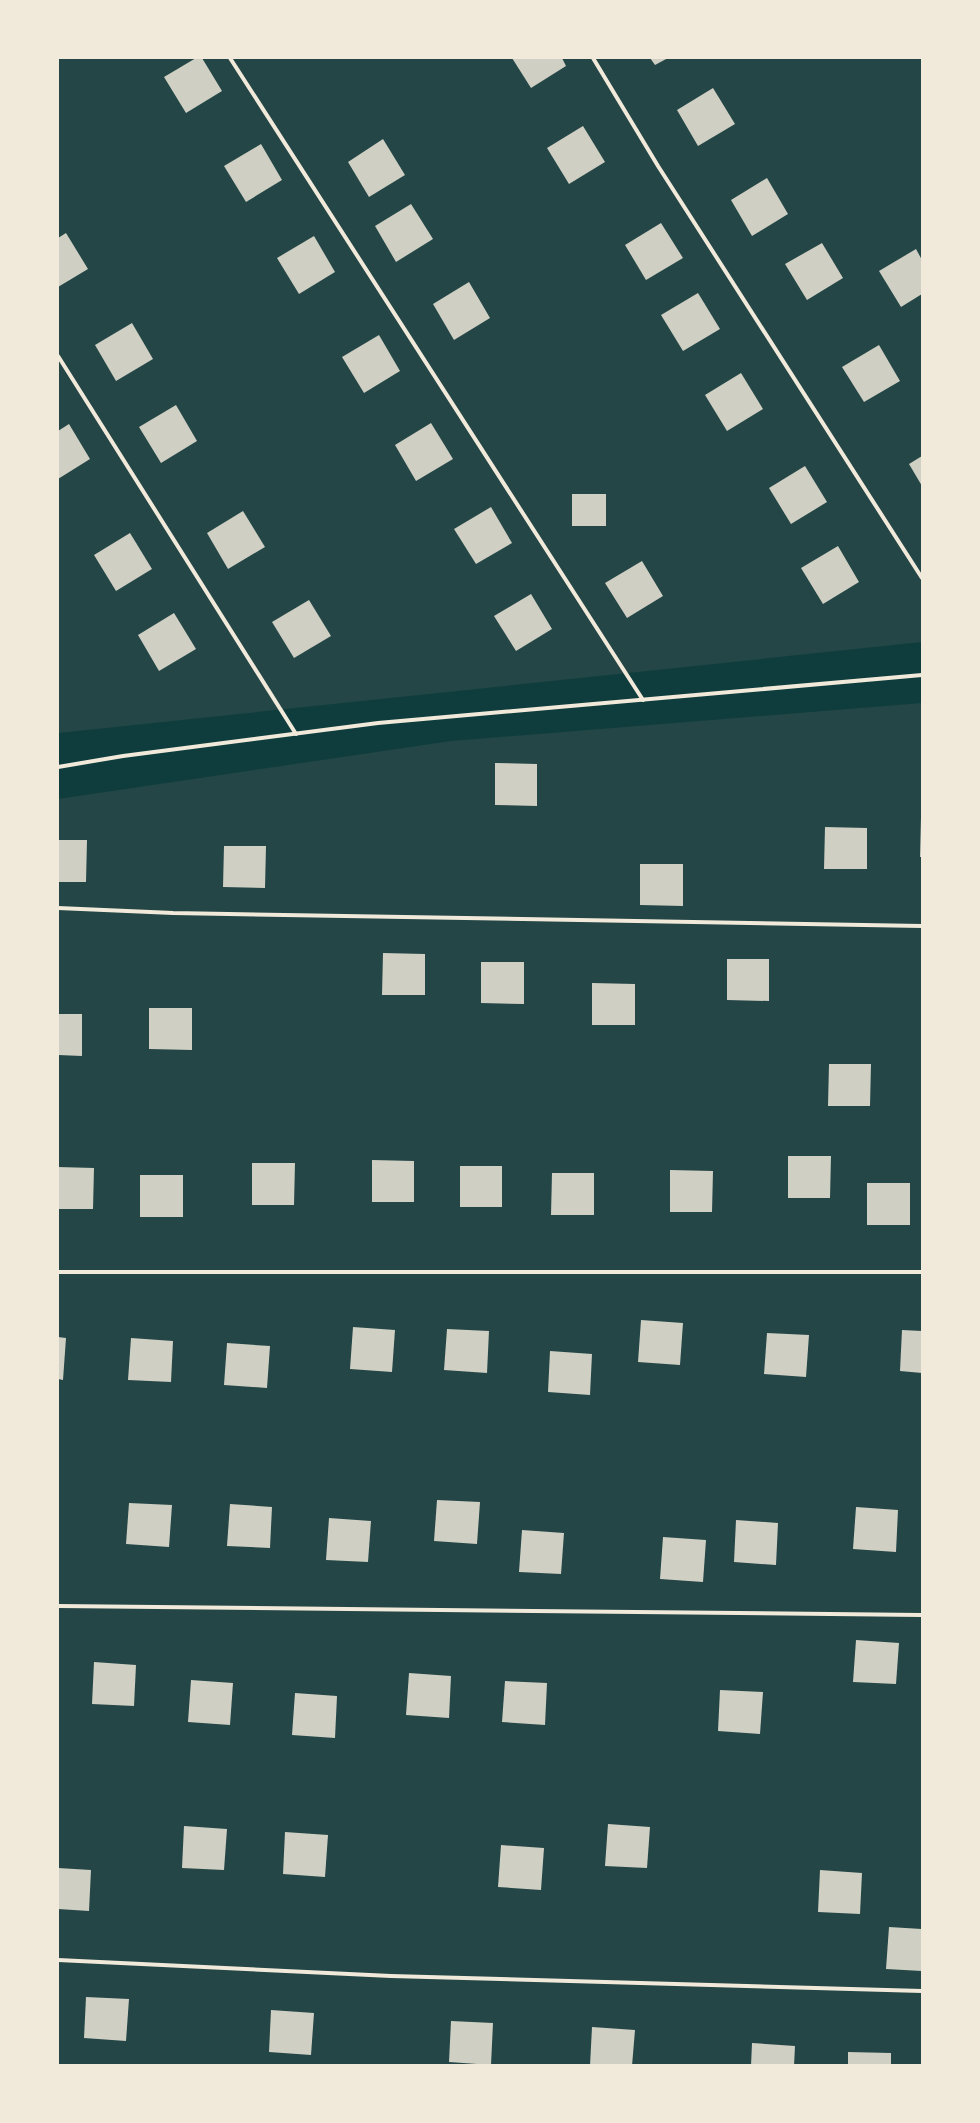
<svg xmlns="http://www.w3.org/2000/svg" width="980" height="2123" viewBox="0 0 980 2123" font-family="'DM Sans',sans-serif">
  <style>
    .green { fill: #244646 }
    .building { fill: #cfcfc3 }
    .lines { fill: none; stroke-linecap: round; stroke-linejoin: round }
    .service { stroke: #f1e9da; stroke-width: 4 }
  </style>
  <rect width="100%" height="100%" fill="#0f3d3e"/>
  <g class="green">
    <path d="M 58,58 L 922,58 L 922,642 L 58,733 Z"/>
    <path d="M 922,703 L 922,2065 L 58,2065 L 58,799 L 451,741 Z"/>
  </g>
  <g class="building">
    <path d="M 196,58 L 202,58 L 222,91 L 186,113 L 164,77 Z"/>
    <path d="M 512,58 L 562,58 L 566,66 L 531,88 Z"/>
    <path d="M 650,58 L 668,58 L 655,65 Z"/>
    <path d="M 713,88 L 735,124 L 698,146 L 677,110 Z"/>
    <path d="M 583,126 L 605,162 L 569,184 L 547,148 Z"/>
    <path d="M 383,139 L 405,175 L 369,197 L 348,162 Z"/>
    <path d="M 261,144 L 282,180 L 246,202 L 224,166 Z"/>
    <path d="M 767,178 L 788,214 L 752,236 L 731,200 Z"/>
    <path d="M 411,204 L 433,239 L 396,262 L 375,226 Z"/>
    <path d="M 661,223 L 683,258 L 646,280 L 625,245 Z"/>
    <path d="M 66,233 L 88,269 L 58,287 L 58,238 Z"/>
    <path d="M 314,236 L 335,272 L 299,294 L 277,258 Z"/>
    <path d="M 822,243 L 843,278 L 807,300 L 785,264 Z"/>
    <path d="M 916,249 L 922,260 L 922,294 L 901,307 L 879,271 Z"/>
    <path d="M 469,282 L 490,318 L 454,340 L 433,304 Z"/>
    <path d="M 698,293 L 720,329 L 683,351 L 661,315 Z"/>
    <path d="M 132,323 L 153,359 L 116,381 L 95,345 Z"/>
    <path d="M 379,335 L 400,371 L 364,393 L 342,357 Z"/>
    <path d="M 879,345 L 900,381 L 864,402 L 842,367 Z"/>
    <path d="M 741,373 L 763,409 L 727,431 L 705,395 Z"/>
    <path d="M 176,405 L 197,441 L 161,463 L 139,427 Z"/>
    <path d="M 431,423 L 453,459 L 416,481 L 395,445 Z"/>
    <path d="M 69,424 L 90,459 L 58,479 L 58,431 Z"/>
    <path d="M 922,456 L 922,486 L 909,464 Z"/>
    <path d="M 805,466 L 827,502 L 791,524 L 769,488 Z"/>
    <rect x="572" y="494" width="34" height="32"/>
    <path d="M 491,507 L 512,543 L 476,564 L 454,529 Z"/>
    <path d="M 243,511 L 265,547 L 228,569 L 207,533 Z"/>
    <path d="M 130,533 L 152,569 L 116,591 L 94,555 Z"/>
    <path d="M 838,546 L 859,582 L 823,604 L 801,568 Z"/>
    <path d="M 642,561 L 663,596 L 627,618 L 605,583 Z"/>
    <path d="M 531,594 L 552,629 L 516,651 L 494,616 Z"/>
    <path d="M 309,600 L 331,636 L 294,658 L 272,622 Z"/>
    <path d="M 174,613 L 196,649 L 159,671 L 138,635 Z"/>
    <path d="M 495,763 L 537,764 L 537,806 L 495,805 Z"/>
    <path d="M 921,817 L 922,817 L 922,857 L 920,857 Z"/>
    <path d="M 825,827 L 867,828 L 867,869 L 824,869 Z"/>
    <path d="M 58,840 L 87,840 L 86,882 L 58,882 Z"/>
    <path d="M 224,846 L 266,846 L 265,888 L 223,887 Z"/>
    <path d="M 640,864 L 683,864 L 683,906 L 640,905 Z"/>
    <path d="M 383,953 L 425,954 L 425,995 L 382,995 Z"/>
    <path d="M 727,959 L 769,959 L 769,1001 L 727,1000 Z"/>
    <path d="M 481,962 L 524,962 L 524,1004 L 481,1003 Z"/>
    <path d="M 592,983 L 635,984 L 635,1025 L 592,1025 Z"/>
    <path d="M 149,1008 L 192,1008 L 192,1050 L 149,1049 Z"/>
    <path d="M 58,1014 L 82,1014 L 82,1056 L 58,1055 Z"/>
    <path d="M 829,1064 L 871,1064 L 870,1106 L 828,1106 Z"/>
    <path d="M 788,1156 L 831,1156 L 830,1198 L 788,1198 Z"/>
    <path d="M 372,1160 L 414,1161 L 414,1202 L 372,1202 Z"/>
    <path d="M 252,1163 L 295,1163 L 294,1205 L 252,1205 Z"/>
    <rect x="460" y="1166" width="42" height="41"/>
    <path d="M 58,1167 L 94,1168 L 93,1209 L 58,1209 Z"/>
    <path d="M 670,1170 L 713,1171 L 712,1212 L 670,1212 Z"/>
    <path d="M 552,1173 L 594,1173 L 594,1215 L 551,1215 Z"/>
    <rect x="140" y="1175" width="43" height="42"/>
    <rect x="867" y="1183" width="43" height="42"/>
    <path d="M 641,1320 L 683,1323 L 680,1365 L 638,1362 Z"/>
    <path d="M 353,1327 L 395,1330 L 392,1372 L 350,1369 Z"/>
    <path d="M 447,1329 L 489,1331 L 487,1373 L 444,1370 Z"/>
    <path d="M 902,1330 L 922,1331 L 922,1373 L 900,1371 Z"/>
    <path d="M 767,1333 L 809,1335 L 806,1377 L 764,1374 Z"/>
    <path d="M 58,1337 L 66,1338 L 63,1380 L 58,1379 Z"/>
    <path d="M 131,1338 L 173,1341 L 171,1382 L 128,1380 Z"/>
    <path d="M 227,1343 L 270,1346 L 267,1388 L 224,1385 Z"/>
    <path d="M 550,1351 L 592,1354 L 590,1395 L 548,1392 Z"/>
    <path d="M 437,1500 L 480,1502 L 477,1544 L 434,1541 Z"/>
    <path d="M 129,1503 L 172,1505 L 169,1547 L 126,1544 Z"/>
    <path d="M 230,1504 L 272,1507 L 270,1548 L 227,1546 Z"/>
    <path d="M 856,1507 L 898,1510 L 896,1552 L 853,1549 Z"/>
    <path d="M 329,1518 L 371,1521 L 368,1562 L 326,1560 Z"/>
    <path d="M 736,1520 L 778,1523 L 776,1565 L 734,1562 Z"/>
    <path d="M 522,1530 L 564,1533 L 561,1574 L 519,1572 Z"/>
    <path d="M 663,1537 L 706,1540 L 703,1582 L 660,1579 Z"/>
    <path d="M 856,1640 L 899,1643 L 896,1684 L 853,1682 Z"/>
    <path d="M 94,1662 L 136,1665 L 134,1706 L 92,1704 Z"/>
    <path d="M 409,1673 L 451,1676 L 449,1718 L 406,1715 Z"/>
    <path d="M 191,1680 L 233,1683 L 230,1725 L 188,1722 Z"/>
    <path d="M 505,1681 L 547,1683 L 545,1725 L 502,1722 Z"/>
    <path d="M 720,1690 L 763,1692 L 760,1734 L 718,1731 Z"/>
    <path d="M 295,1693 L 337,1696 L 335,1738 L 292,1735 Z"/>
    <path d="M 608,1824 L 650,1827 L 647,1868 L 605,1866 Z"/>
    <path d="M 184,1826 L 227,1829 L 224,1870 L 182,1868 Z"/>
    <path d="M 285,1832 L 328,1835 L 325,1877 L 283,1874 Z"/>
    <path d="M 501,1845 L 544,1848 L 541,1890 L 498,1887 Z"/>
    <path d="M 58,1868 L 91,1870 L 89,1911 L 58,1909 Z"/>
    <path d="M 820,1870 L 862,1873 L 860,1914 L 818,1912 Z"/>
    <path d="M 889,1927 L 922,1929 L 922,1971 L 886,1969 Z"/>
    <path d="M 86,1997 L 129,1999 L 126,2041 L 84,2038 Z"/>
    <path d="M 271,2010 L 314,2013 L 311,2055 L 269,2052 Z"/>
    <path d="M 451,2021 L 493,2023 L 491,2065 L 449,2062 Z"/>
    <path d="M 592,2027 L 635,2030 L 632,2066 L 590,2066 Z"/>
    <path d="M 752,2043 L 795,2046 L 794,2066 L 751,2066 Z"/>
    <path d="M 848,2052 L 891,2053 L 891,2066 L 848,2066 Z"/>
  </g>
  <g class="lines">
    <g class="service">
      <path d="M 230,58 L 643,700"/>
      <path d="M 593,58 L 658,166 L 922,578"/>
      <path d="M 58,356 L 296,734"/>
      <path d="M 58,767 L 123,756 L 378,723 L 922,675"/>
      <path d="M 58,908 L 173,913 L 922,926"/>
      <path d="M 58,1272 L 922,1272"/>
      <path d="M 58,1606 L 922,1615"/>
      <path d="M 58,1960 L 391,1976 L 922,1991"/>
    </g>
  </g>
  <rect width="980" height="2123" fill="none" stroke="#f1e9da" stroke-width="118"/>
</svg>
